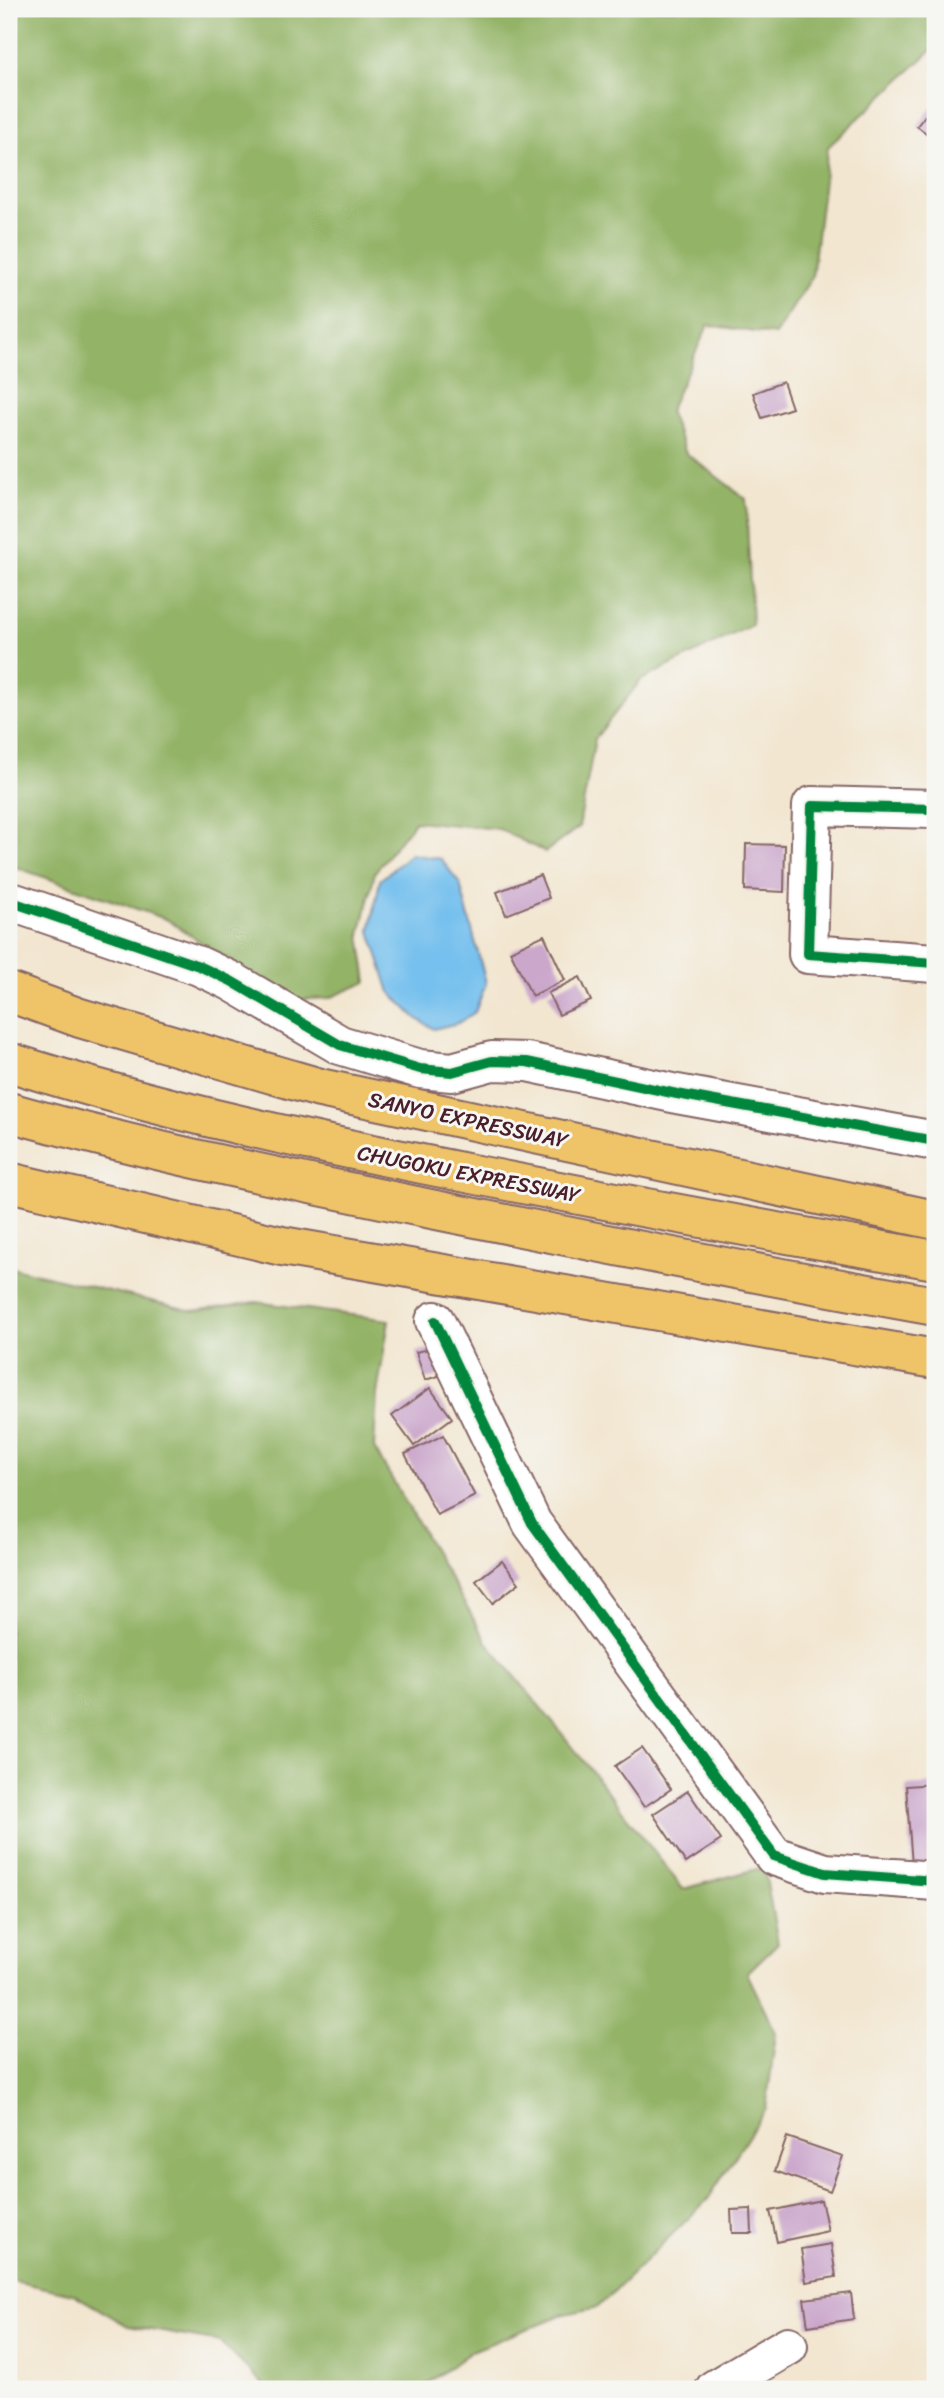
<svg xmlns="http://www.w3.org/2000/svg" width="944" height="2398" viewBox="0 0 944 2398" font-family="Sriracha,sans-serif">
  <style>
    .forest { fill: #93b366; stroke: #6e6948; stroke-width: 2 }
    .water { fill: #74c0ee; stroke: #5f708c; stroke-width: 2 }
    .building { fill: #cba7cc }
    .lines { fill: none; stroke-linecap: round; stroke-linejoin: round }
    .minor-casing { stroke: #856565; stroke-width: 42 }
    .highway-casing { stroke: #856565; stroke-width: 42 }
    .minor { stroke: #fff; stroke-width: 38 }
    .highway { stroke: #efc469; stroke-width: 38 }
    .cycleway-casing { stroke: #f6f6f2; stroke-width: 15 }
    .cycleway { stroke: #00873e; stroke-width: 10 }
    .labels { text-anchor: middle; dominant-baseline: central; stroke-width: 6; stroke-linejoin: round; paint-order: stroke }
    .street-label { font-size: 21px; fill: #4a1f2b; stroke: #f6f6f2 }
  </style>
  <rect width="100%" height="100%" fill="#f6f6f2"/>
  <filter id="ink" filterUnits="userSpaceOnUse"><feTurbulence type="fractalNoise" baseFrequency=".0143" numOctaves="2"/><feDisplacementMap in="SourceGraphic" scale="14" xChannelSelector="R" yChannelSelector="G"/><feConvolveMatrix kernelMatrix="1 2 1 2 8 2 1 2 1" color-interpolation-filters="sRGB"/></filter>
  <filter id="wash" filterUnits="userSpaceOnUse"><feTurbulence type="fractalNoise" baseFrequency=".00686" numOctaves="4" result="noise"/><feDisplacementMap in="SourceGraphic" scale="28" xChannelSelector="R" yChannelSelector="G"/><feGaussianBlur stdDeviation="1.57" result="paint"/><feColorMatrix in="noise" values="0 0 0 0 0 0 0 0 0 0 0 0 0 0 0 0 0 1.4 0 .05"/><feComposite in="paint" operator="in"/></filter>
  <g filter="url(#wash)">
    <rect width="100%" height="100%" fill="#f2e6d0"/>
    <g class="forest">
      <path d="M 9,9 L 935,9 L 935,47 L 828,147 L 812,277 L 775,335 L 708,325 L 669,411 L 686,453 L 746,499 L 752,625 L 641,680 L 595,739 L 579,827 L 545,852 L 499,829 L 415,821 L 375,872 L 360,935 L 367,982 L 329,998 L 288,1000 L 166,919 L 9,865 Z"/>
      <path d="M 9,1267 L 193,1311 L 256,1302 L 389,1320 L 377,1394 L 374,1448 L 487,1642 L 572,1746 L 683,1889 L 764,1867 L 778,1943 L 747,1973 L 776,2033 L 766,2109 L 708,2199 L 598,2307 L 561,2315 L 472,2351 L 420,2389 L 268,2389 L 220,2342 L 128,2326 L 73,2294 L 9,2280 Z"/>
    </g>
    <path class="water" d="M 411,854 L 441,859 L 460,884 L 486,983 L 475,1012 L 458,1023 L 434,1029 L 416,1018 L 390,992 L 370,931 L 380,880 Z"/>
    <g id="blocks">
      <g class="building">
        <path d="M 935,103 L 935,140 L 917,126 Z"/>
        <path d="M 783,382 L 792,408 L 762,418 L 753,393 Z"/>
        <path d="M 746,844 L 785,845 L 784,892 L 745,890 Z"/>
        <path d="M 540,875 L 549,898 L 506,915 L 497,892 Z"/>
        <path d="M 544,935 L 565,980 L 532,996 L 510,951 Z"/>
        <path d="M 580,977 L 591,1001 L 559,1015 L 548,993 Z"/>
        <path d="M 436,1347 L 445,1374 L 425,1380 L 416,1352 Z"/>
        <path d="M 430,1388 L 452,1418 L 414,1446 L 392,1416 Z"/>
        <path d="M 443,1435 L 475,1496 L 437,1515 L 405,1454 Z"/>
        <path d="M 502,1561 L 519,1583 L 493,1603 L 476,1581 Z"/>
        <path d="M 642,1748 L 671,1789 L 644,1807 L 615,1766 Z"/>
        <path d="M 935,1784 L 935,1863 L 912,1865 L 906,1786 Z"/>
        <path d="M 688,1791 L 721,1840 L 686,1863 L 653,1814 Z"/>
        <path d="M 787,2137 L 843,2156 L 830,2191 L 775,2171 Z"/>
        <path d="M 821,2200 L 828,2231 L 777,2242 L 770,2211 Z"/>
        <path d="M 751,2209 L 752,2233 L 732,2233 L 731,2210 Z"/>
        <path d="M 831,2244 L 836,2277 L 806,2282 L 801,2249 Z"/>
        <path d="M 851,2293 L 854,2319 L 808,2326 L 804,2299 Z"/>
      </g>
    </g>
  </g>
  <g filter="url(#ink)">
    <use href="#blocks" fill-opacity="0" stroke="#856565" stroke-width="2"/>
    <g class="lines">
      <g class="minor-casing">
        <g id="minor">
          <path d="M 935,809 L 812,806 L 808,954 L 935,963"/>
          <path d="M 9,901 L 199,966 L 231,981 L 340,1045 L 420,1069 L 452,1072 L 492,1061 L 527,1062 L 677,1094 L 935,1141"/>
          <path d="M 435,1321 L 532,1523 L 774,1856 L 825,1873 L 935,1881"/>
          <path d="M 715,2389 L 788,2346"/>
        </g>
      </g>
      <g class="highway-casing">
        <g id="highway">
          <path d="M 9,992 L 80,1018 L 320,1088 L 935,1220"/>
          <path d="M 9,1062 C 163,1111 323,1145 482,1176 C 633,1206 784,1234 935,1260"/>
          <path d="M 9,1112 C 148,1151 289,1180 431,1209 C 599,1243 767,1276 935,1306"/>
          <path d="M 9,1182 L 282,1246 L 935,1359"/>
        </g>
      </g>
      <use href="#minor" class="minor"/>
      <use href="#highway" class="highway"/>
      <g class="cycleway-casing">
        <g id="cycleway">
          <path d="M 935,809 L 812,806 L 808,954 L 935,963"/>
          <path d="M 9,901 L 199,966 L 231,981 L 340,1045 L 420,1069 L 452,1072 L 492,1061 L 527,1062 L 677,1094 L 935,1141"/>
          <path d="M 435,1321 L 532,1523 L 774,1856 L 825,1873 L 935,1881"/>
        </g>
      </g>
      <use href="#cycleway" class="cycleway"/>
    </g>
  </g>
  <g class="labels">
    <g class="street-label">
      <text transform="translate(468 1120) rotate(12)">SANYO EXPRESSWAY</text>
      <text transform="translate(469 1174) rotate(11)">CHUGOKU EXPRESSWAY</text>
    </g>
  </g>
  <rect width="944" height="2398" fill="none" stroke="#f6f6f2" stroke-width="35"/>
</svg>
